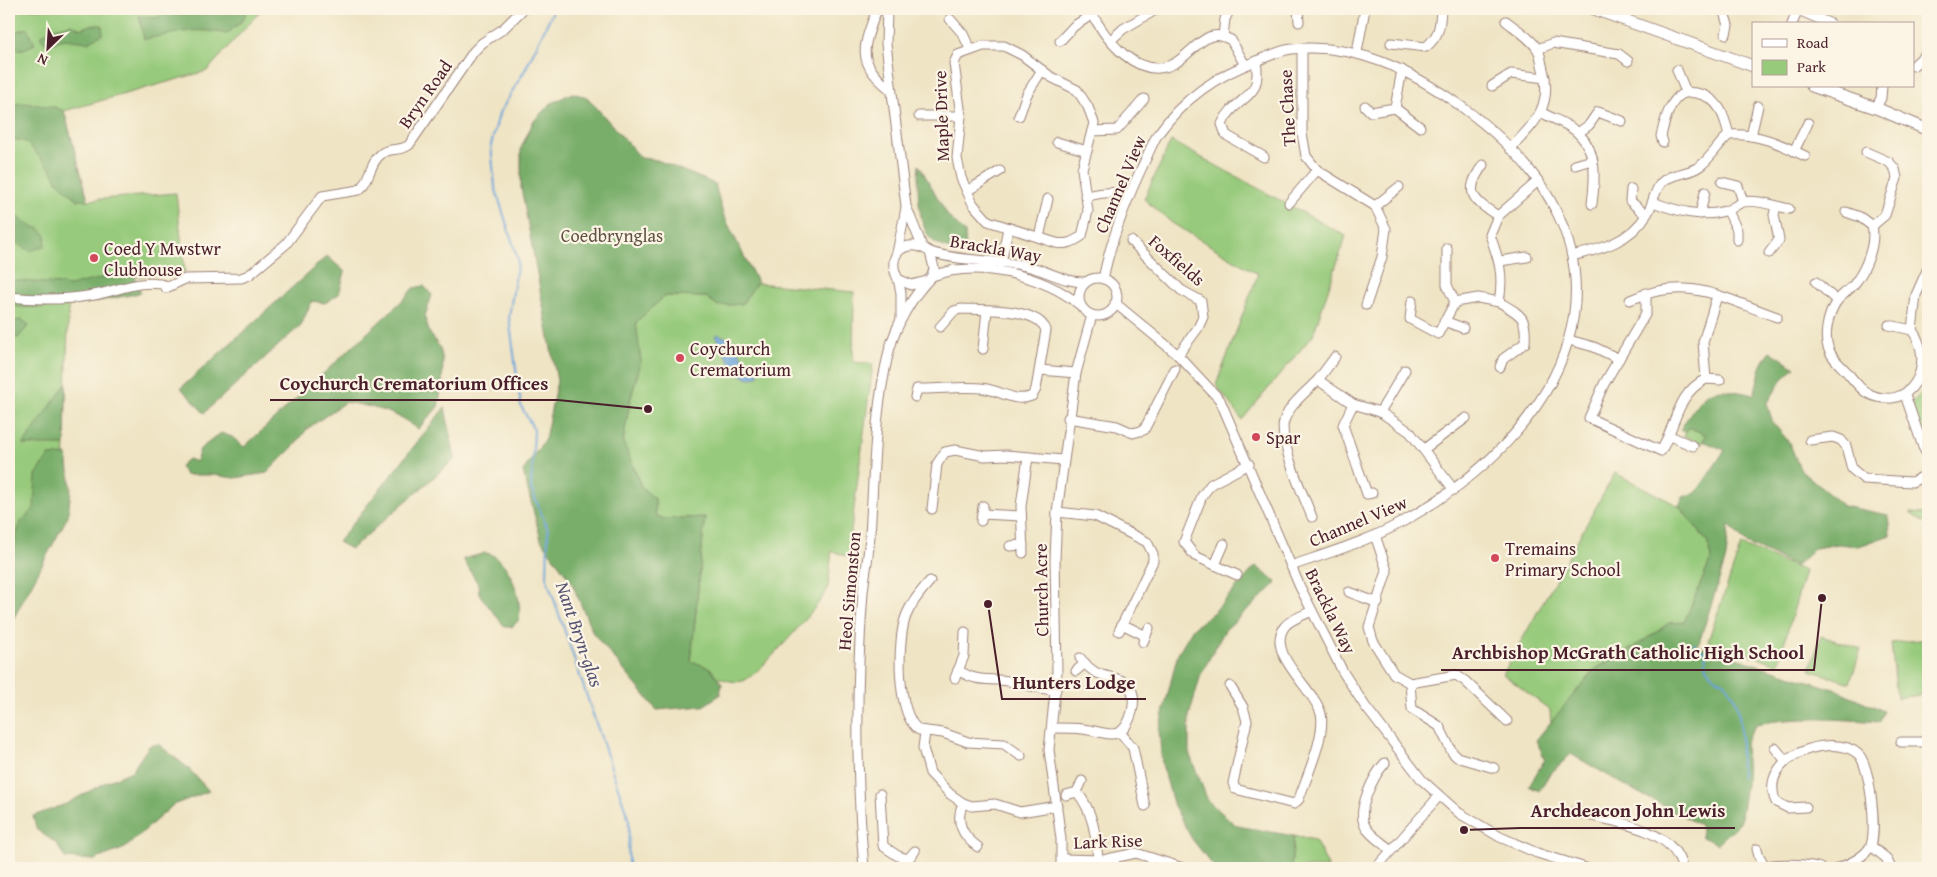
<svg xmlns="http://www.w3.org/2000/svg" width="1937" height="877" viewBox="0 0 1937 877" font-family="'Gentium Book Plus',serif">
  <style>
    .green { fill: #97ca7b; stroke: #707453 }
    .forest { fill: #79ae6b; stroke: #62664b }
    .water { fill: #6ba4da; stroke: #5a6282 }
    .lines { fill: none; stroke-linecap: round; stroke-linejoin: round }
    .stream { stroke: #6ba4da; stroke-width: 2 }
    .minor-casing { stroke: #9c8278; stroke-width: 11 }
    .major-casing { stroke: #9c8278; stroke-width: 13 }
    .minor { stroke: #fff; stroke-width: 9 }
    .major { stroke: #fff; stroke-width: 11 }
    .poi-dot { fill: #d1495b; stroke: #fcf5e5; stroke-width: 2 }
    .labels { text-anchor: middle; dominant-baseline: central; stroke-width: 4.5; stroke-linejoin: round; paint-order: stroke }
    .street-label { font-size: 18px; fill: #4a1f2b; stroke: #fcf5e5 }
    .park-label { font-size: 18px; fill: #615243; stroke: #fcf5e5 }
    .poi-label { font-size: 18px; fill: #4a1f2b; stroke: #fcf5e5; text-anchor: start }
    .water-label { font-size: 19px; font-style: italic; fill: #575471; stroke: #fcf5e5 }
    .leader { fill: none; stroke: #4a1f2b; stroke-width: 2 }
    .callout-dot { fill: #4a1f2b; stroke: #fcf5e5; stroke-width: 2 }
    .callout-label { font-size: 19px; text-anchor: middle; font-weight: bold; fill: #4a1f2b; stroke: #fcf5e5; stroke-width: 4.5; stroke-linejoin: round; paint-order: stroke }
  </style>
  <rect width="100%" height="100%" fill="#fcf5e5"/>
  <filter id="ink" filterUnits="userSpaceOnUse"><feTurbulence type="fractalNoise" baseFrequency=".02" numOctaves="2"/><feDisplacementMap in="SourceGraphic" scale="10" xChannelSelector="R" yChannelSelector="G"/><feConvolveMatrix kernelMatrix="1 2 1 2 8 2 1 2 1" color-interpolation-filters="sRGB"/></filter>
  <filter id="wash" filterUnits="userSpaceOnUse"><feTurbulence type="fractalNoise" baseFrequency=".0096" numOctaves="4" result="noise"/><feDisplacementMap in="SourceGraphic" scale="20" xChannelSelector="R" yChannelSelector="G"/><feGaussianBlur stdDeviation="1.12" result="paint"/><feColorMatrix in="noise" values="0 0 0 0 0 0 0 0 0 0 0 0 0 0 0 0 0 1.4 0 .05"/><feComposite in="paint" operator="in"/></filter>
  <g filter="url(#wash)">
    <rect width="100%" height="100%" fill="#efe4c4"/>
    <g class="green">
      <path d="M 9,9 L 262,9 L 207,71 L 64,111 L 88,200 L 176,193 L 185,272 L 113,279 L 69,286 L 63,514 L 9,608 Z"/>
      <path d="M 1171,141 L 1346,236 L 1313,335 L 1242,420 L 1216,385 L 1258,274 L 1172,223 L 1144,199 Z"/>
      <path d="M 756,283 L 854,292 L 853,362 L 873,364 L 851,531 L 851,558 L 832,551 C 830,561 830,585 826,592 C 818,607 757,677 743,681 C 734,683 725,680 717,677 L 710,668 L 691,662 L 705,517 L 664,519 L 655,515 L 655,499 L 642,488 L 623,442 L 630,401 L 641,362 L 635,322 L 665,296 L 706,297 L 742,304 Z"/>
      <path d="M 1923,392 L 1928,395 L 1928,448 L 1911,403 Z"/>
      <path d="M 1689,427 L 1706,435 L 1702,444 L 1684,436 Z"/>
      <path d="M 1615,473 L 1679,506 L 1707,541 L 1712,557 L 1684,623 L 1669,623 L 1647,639 L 1594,670 L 1551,724 L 1550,710 L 1503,674 Z"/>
      <path d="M 1910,513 L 1928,514 L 1928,526 Z"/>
      <path d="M 1741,545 L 1805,571 L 1778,664 L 1708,641 Z"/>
      <path d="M 1821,636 L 1861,649 L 1850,683 L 1810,670 Z"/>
      <path d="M 1928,639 L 1928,694 L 1897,698 L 1891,643 Z"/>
      <path d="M 1294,836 L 1315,840 L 1329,868 L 1291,868 Z"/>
    </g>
    <g class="forest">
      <path d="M 247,9 L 243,20 L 227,34 C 192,26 178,34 144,39 L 139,16 L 155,18 L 178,10 Z"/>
      <path d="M 71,24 L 81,29 L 91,25 L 102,25 L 103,34 L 88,42 L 64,39 L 47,45 L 40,36 L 51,29 Z"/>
      <path d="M 27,28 L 35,44 L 24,49 L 9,50 L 9,34 Z"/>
      <path d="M 572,93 L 587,97 L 641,158 L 657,160 L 715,184 L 723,214 L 757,282 L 742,304 L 718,306 L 706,297 L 665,296 L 636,322 L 641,362 L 630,401 L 623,442 L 642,488 L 655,499 L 655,515 L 664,519 L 705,517 L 691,661 L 710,668 L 722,684 L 720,695 L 703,706 L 657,710 L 593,633 L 571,581 L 541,540 L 523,471 L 545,439 L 557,381 L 521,187 L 521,148 L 533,122 L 550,104 Z"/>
      <path d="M 24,103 L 54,107 L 64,111 L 88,200 L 78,200 L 58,182 L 51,169 L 26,142 L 9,138 L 9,105 Z"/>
      <path d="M 919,165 L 948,216 L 965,233 L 966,253 C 955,250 942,248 933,241 C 917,227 917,184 919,165 Z"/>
      <path d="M 9,211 L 33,227 L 40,229 L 46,235 L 45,246 L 30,251 L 9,238 Z"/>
      <path d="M 327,256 L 345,272 L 339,294 L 325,303 L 312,301 L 301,325 L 204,413 L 181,388 Z"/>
      <path d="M 132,271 L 141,293 C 97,301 53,311 9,306 L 9,280 L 61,284 L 69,286 Z"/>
      <path d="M 424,286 L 432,295 L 425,316 L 429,332 L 440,348 L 443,361 L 442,385 L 438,407 L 418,429 C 395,411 374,407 345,402 L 307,429 L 294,446 L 267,473 L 235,478 L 213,475 L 185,475 L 180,466 L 188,459 L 196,462 L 200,449 L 221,433 L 232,437 L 244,447 L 404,299 L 413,288 Z"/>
      <path d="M 21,319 L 29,325 L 18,338 L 9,336 L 11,324 Z"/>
      <path d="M 1770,351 L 1795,367 L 1781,381 L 1767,404 L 1773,423 L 1789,442 L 1800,469 L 1843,506 L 1888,515 L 1890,535 L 1859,546 L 1838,544 L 1815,548 L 1796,566 L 1746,543 L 1729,525 L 1726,558 L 1698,646 L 1837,690 L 1884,711 L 1880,722 C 1838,719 1797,716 1756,724 L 1745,744 L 1747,778 L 1740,823 L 1717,844 L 1702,837 L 1700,825 L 1635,791 L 1571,754 L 1549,775 L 1539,791 L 1529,786 L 1545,759 L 1536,740 L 1594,670 L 1647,639 L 1669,623 L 1684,622 L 1712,557 L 1707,541 L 1679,506 L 1683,497 L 1696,493 L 1725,450 L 1703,441 L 1706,435 L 1689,427 L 1686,433 L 1680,430 C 1705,390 1706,384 1754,395 L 1761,367 Z"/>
      <path d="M 66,384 L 65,445 L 23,445 Z"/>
      <path d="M 445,407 L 455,459 L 351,549 L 338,542 Z"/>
      <path d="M 67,455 L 71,488 L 68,516 L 9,627 L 9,554 L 21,522 L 34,508 L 36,475 L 49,456 Z"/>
      <path d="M 486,553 C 509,557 523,599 519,620 L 512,627 L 505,627 L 479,594 L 478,584 L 463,559 Z"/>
      <path d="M 1256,566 L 1277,583 L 1225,630 L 1201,674 L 1189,716 L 1189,753 L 1208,801 L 1237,826 L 1294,836 L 1291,868 L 1215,868 L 1192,839 L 1174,806 L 1162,764 L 1159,730 L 1178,653 L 1193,628 L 1215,611 Z"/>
      <path d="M 158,744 L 188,768 L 209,791 L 173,805 L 125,848 L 94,860 L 65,858 L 56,843 L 37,830 L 33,816 L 66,804 L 106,782 L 132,771 L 149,746 Z"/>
    </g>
    <path class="water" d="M 717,334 L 732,340 L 742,356 L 758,369 L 758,376 C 737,387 724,349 715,336 Z"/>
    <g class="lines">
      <g class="stream">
        <path d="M 554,9 L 525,70 L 499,114 L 491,145 L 495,187 L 518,260 L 509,317 L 521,406 L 534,430 L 531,488 L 548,530 L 547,579 L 629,820 L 628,868"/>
        <path d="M 1694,643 L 1697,649 L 1706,652 C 1703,683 1724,673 1733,695 C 1744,719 1740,751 1741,777"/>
      </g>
    </g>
  </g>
  <g filter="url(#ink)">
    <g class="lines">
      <g class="minor-casing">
        <g id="minor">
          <path d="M 877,9 C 863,48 855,61 891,90"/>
          <path d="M 887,9 L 886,44 L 906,206 L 922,246"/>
          <path d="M 1090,9 C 1103,38 1139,83 1175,63 C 1187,56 1196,43 1209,37 C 1217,34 1223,36 1231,40 L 1245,65"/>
          <path d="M 1298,9 L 1299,22"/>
          <path d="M 1723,9 L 1728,25 L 1726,34"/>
          <path d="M 1796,9 L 1831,24"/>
          <path d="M 950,19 L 963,34 L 970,49"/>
          <path d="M 1506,21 C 1516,29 1532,39 1538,50 C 1541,55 1541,63 1543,69 C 1553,106 1535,123 1510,149"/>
          <path d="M 1792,24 L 1798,10"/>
          <path d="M 1223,36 L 1225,19 L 1230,9"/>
          <path d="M 1111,40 L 1123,29 L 1157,9"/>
          <path d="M 1060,41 L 1074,26 L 1093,14"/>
          <path d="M 1391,43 L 1426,47 C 1440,35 1440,26 1441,9"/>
          <path d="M 983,46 L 1004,46 L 1022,55 L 1051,77 L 1077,90 L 1088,107 L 1094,123 L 1082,169 L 1088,211 L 1082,236 C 1073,242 1067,245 1056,243 L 988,221 L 973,204 L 961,178 L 957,158 L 961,116 L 954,63 L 958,55 Z"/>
          <path d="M 1302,49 L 1302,133 L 1306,156 L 1317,170 L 1375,206 L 1386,229 L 1382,257 L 1366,305"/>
          <path d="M 1538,49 L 1553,43 L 1619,54 L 1628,61"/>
          <path d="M 1357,52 L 1365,9"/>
          <path d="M 1256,61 C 1263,102 1236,94 1222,124 L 1226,135 L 1264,157"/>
          <path d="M 1913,66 L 1928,52"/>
          <path d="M 1677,70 L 1686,92"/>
          <path d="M 1492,86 L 1511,74 L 1545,78"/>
          <path d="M 1365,106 L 1371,112 L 1395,108 L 1402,70"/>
          <path d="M 1395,108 L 1420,127"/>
          <path d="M 1876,108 L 1881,98 L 1882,86"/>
          <path d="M 1541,112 C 1552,119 1570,124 1579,134 C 1598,153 1595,180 1592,204"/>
          <path d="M 919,116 L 961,116"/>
          <path d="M 1019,116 L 1027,94 L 1042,70"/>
          <path d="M 1092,131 L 1117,130 L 1144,99"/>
          <path d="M 1578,133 L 1589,125 L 1598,112 L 1622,121"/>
          <path d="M 1751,136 L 1758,106"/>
          <path d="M 1057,142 L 1087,151"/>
          <path d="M 1663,142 L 1661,136 C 1664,124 1668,106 1678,97 C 1683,92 1689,92 1696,93 C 1719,97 1724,115 1729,135 C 1757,133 1781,144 1805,156"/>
          <path d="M 1794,151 L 1808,123"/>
          <path d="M 1866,152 L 1889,162 L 1895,169 L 1897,178 L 1885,215 L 1872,226"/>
          <path d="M 1483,165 C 1463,193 1473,200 1498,216"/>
          <path d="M 1575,165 L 1592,160"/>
          <path d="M 1722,182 L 1738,186 L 1743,202"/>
          <path d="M 1631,189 L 1630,201 L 1646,215"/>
          <path d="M 967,191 L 1000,171"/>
          <path d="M 1085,196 C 1101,194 1115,189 1129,197"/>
          <path d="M 1653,202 C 1676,211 1701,218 1725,211 C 1732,209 1737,204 1743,202 C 1756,199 1776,206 1789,209"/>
          <path d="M 1289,203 L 1317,170"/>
          <path d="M 1375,206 L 1399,187"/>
          <path d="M 1728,211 L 1737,230 L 1737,240"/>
          <path d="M 1846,212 L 1860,217 L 1872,226"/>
          <path d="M 1700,214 L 1705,192"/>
          <path d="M 1872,226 C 1876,244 1866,269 1855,283 C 1850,290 1841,295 1836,302 C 1828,315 1823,336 1829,350 C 1832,358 1840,365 1846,371 C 1852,378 1859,388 1867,393 C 1911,415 1937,364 1912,330 L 1916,295 L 1928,268"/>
          <path d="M 1039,237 L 1048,199"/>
          <path d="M 1131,241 L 1181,290 L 1201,301 L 1203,317 L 1198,328 L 1178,355"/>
          <path d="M 1447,248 L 1447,285 L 1455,302"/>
          <path d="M 930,252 C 961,262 994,259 1026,266 C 1047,270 1065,283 1086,282"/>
          <path d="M 897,253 L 906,208"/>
          <path d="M 1769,253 L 1779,240 L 1774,215 L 1776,206"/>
          <path d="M 1572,256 C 1601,249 1630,242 1647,214 C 1653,205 1654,191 1661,183 C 1672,172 1688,175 1700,166 C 1711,158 1718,144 1729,135"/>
          <path d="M 1500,261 L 1527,257"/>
          <path d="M 1001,263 L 1008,228"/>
          <path d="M 932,276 C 977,259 1043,275 1080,305"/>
          <circle cx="1098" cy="297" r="19"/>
          <path d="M 898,279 L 901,293 L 901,319"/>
          <path d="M 1103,279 C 1111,240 1126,201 1143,165 C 1148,155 1152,143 1158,134 C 1183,99 1219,74 1259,60 C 1269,56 1281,50 1292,49 C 1355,42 1412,71 1462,107 C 1652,244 1583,420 1404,521 C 1369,541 1328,553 1291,566"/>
          <path d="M 1816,282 L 1837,301"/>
          <path d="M 166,288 L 185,279 L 241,278 L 249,275 L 286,244 L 322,196 L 359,190 C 370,181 369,163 381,154 C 389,147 400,152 409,145 L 474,51 L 482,43 L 503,29 L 523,9"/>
          <path d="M 1646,293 L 1646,313 L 1604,384 L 1589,418 L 1661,451 C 1676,425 1677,393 1706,379 L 1703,342 L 1717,296"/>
          <path d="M 9,297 C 36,300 66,300 94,295 C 120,290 142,278 169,286"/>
          <path d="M 1630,300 C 1688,274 1722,298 1777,317"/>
          <path d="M 1412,301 L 1410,319 L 1438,334 L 1455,302 L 1478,298 L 1499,302 C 1504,274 1499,260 1490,235 L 1498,216 L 1538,181"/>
          <path d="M 1499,302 C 1521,315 1527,316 1525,343 L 1503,359 L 1500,367"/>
          <path d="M 1115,303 L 1178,355 L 1220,400 L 1300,587 L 1343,672 L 1365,706 L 1422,780 L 1459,813 L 1500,837 L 1537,853 L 1586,868"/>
          <path d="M 1444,321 L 1463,328"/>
          <path d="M 1889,325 L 1912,330"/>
          <path d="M 1569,340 L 1594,347 L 1619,359"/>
          <path d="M 983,349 L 987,310"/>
          <path d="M 1040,370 L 1076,373"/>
          <path d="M 1706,379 L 1720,380"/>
          <path d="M 1318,380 L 1335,357"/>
          <path d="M 1905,395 L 1923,447 L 1928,456"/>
          <path d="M 915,397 L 917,389 C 940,390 964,385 987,389 C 1003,392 1016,403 1032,396 L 1036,389 L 1046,330 C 1037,307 983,310 961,309 L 954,311 L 940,327"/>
          <path d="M 1353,404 L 1343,425 L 1367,494 L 1372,493"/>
          <path d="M 1380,412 L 1405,370"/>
          <path d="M 1068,418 L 1117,426 L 1133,433 L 1144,430 L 1175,369"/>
          <path d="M 1670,436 L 1693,446"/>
          <path d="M 1810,440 L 1833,437 L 1841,440 L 1846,446 L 1852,469 L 1864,479 L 1912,482 L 1928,474"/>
          <path d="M 1424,449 L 1466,418"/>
          <path d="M 932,509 L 937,464 L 945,452 L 955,450 L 985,456 L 1006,455 L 1063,460"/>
          <path d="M 1057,512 L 1095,516 L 1147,542 L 1153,554 L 1153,561 L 1119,631"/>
          <path d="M 982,514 L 1021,516"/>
          <path d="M 1312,517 C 1304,497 1278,440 1284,421 C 1289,405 1306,392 1318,380 L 1353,404 L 1380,412 L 1410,432 L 1454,490"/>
          <path d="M 981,521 L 983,506"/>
          <path d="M 1375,535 L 1387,571 L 1369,627 L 1373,641 L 1394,674 L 1410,683 L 1456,675 L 1465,681 L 1507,721"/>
          <path d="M 1010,546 L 1023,545"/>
          <path d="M 1023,553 L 1021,506 L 1028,457"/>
          <path d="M 1215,565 L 1224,544"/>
          <path d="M 1237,575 L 1195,556 L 1184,542 L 1202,496 L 1211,484 L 1249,464"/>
          <path d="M 930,581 C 921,591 911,603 906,616 C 897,639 896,715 919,730 L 943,733 L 968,742 L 1004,744 L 1021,756"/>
          <path d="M 1349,592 L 1378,603"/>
          <path d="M 1122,624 L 1146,636"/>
          <path d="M 1143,642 L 1149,628"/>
          <path d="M 958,670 C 978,683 987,678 1008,681 C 1025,684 1039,689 1056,690"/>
          <path d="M 1076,671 L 1085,663"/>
          <path d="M 955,678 L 964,656 L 965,632"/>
          <path d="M 1410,683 L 1412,709 L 1439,726 L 1452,752 L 1457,757 L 1494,768"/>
          <path d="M 1230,686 L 1243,707 L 1247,721 L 1233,783 L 1235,789 L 1294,804 L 1299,799 C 1306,778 1326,735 1321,714 C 1315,689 1264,653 1285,626 C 1291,619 1304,615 1312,611"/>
          <path d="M 1053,728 C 1063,728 1073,728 1083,729 C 1107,732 1122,745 1132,712 C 1134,703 1135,694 1129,686 C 1121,677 1108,678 1097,673 C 1090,670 1085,664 1080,658"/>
          <path d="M 925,732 L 923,748 L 930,773 L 950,794 L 963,803 L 972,806 L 995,804 L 1020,812 L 1057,806"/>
          <path d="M 1120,732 L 1133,748 L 1145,806"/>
          <path d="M 1901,742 L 1928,742"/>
          <path d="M 1775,748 L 1786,761"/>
          <path d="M 1385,763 C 1374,775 1356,810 1365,826 C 1370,836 1383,843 1391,850"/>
          <path d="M 1077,792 C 1093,811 1096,835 1098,860"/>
          <path d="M 880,794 L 883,846 L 898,856 L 908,859"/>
          <path d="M 1066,795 L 1077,792 L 1082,781"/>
          <path d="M 963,803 C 955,821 962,836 978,847"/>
          <path d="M 1806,807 L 1788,808 L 1776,802 C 1756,757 1833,731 1858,754 C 1870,764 1878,834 1870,847 C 1864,857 1849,864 1838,868"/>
          <path d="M 1573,812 C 1607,820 1675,827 1682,868"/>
          <path d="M 1871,846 L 1886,858 L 1891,868"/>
          <path d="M 1757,849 L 1759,856 L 1765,866"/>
          <path d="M 1113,858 L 1116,868"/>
          <path d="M 1062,859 L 1103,860 L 1136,853 L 1183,868"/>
          <path d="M 864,868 C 856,777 856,683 863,592 C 865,573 869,554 870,535 C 874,474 874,412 889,351 C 896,325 912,296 932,276 L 934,268 L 930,252 C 908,236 884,253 898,279 L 911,285 L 927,281"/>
          <path d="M 909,868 L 908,859 L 915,851"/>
          <path d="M 1061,868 L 1061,839 L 1049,750 L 1057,672 L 1055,559 L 1057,512 L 1076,373 L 1092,315"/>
          <path d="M 1376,868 L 1439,796"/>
          <path d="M 1762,868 C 1771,862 1810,864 1820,868"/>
        </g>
      </g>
      <g class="major-casing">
        <g id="major">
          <path d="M 1594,9 L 1753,66"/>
          <path d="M 1812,86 L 1876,108 L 1928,130"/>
        </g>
      </g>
      <use href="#minor" class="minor"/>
      <use href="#major" class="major"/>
    </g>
  </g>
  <g class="poi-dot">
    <circle cx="94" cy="258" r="5"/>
    <circle cx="680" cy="358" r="5"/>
    <circle cx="1256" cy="437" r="5"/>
    <circle cx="1495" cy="558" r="5"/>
  </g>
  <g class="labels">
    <g class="street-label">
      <text transform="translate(425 94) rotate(-55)">Bryn Road</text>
      <text transform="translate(1287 108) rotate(-93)">The Chase</text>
      <text transform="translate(941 116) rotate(-92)">Maple Drive</text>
      <text transform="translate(1120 184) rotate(-67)">Channel View</text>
      <text transform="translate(996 248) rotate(10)">Brackla Way</text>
      <text transform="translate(1177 260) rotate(41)">Foxfields</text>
      <text transform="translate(1358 521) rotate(-23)">Channel View</text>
      <text transform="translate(1041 590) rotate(-91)">Church Acre</text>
      <text transform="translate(849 591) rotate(-85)">Heol Simonston</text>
      <text transform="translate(1331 611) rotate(64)">Brackla Way</text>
      <text transform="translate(1108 841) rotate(-2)">Lark Rise</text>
    </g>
    <g class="park-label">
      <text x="612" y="235">Coedbrynglas</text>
    </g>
    <g class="poi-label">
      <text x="104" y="248">Coed Y Mwstwr<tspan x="104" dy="21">Clubhouse</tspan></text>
      <text x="690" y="348">Coychurch<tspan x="690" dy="21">Crematorium</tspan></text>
      <text x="1266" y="437">Spar</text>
      <text x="1505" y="548">Tremains<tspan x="1505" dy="21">Primary School</tspan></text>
    </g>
    <g class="water-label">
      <text transform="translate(580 634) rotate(71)">Nant Bryn-glas</text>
    </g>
  </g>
  <path class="leader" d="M648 409L558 400H270M1822 598L1814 670H1441M988 604L1002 699H1146M1464 830L1520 828H1735"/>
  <g class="callout-dot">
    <circle cx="648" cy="409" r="5"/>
    <circle cx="1822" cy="598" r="5"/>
    <circle cx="988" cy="604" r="5"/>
    <circle cx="1464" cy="830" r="5"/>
  </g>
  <g class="callout-label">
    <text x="414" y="390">Coychurch Crematorium Offices</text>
    <text x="1628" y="659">Archbishop McGrath Catholic High School</text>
    <text x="1074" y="689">Hunters Lodge</text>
    <text x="1628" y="817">Archdeacon John Lewis</text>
  </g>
  <rect width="1937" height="877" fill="none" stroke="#fcf5e5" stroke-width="30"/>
  <rect x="1752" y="22" width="162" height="65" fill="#fcf5e5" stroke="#b59f9b"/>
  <rect x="1762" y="39" width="25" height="8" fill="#ffffff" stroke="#b59f9b"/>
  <text x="1797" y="48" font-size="15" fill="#4a1f2b">Road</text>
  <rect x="1762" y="60" width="25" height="15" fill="#97ca7b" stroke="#b59f9b"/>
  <text x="1797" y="72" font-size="15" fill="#4a1f2b">Park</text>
  <g transform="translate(48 48) rotate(205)" stroke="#fcf5e5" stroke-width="4" paint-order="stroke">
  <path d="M0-4L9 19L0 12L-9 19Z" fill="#4a1f2b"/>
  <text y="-8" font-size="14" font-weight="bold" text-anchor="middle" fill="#4a1f2b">N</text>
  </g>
</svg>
